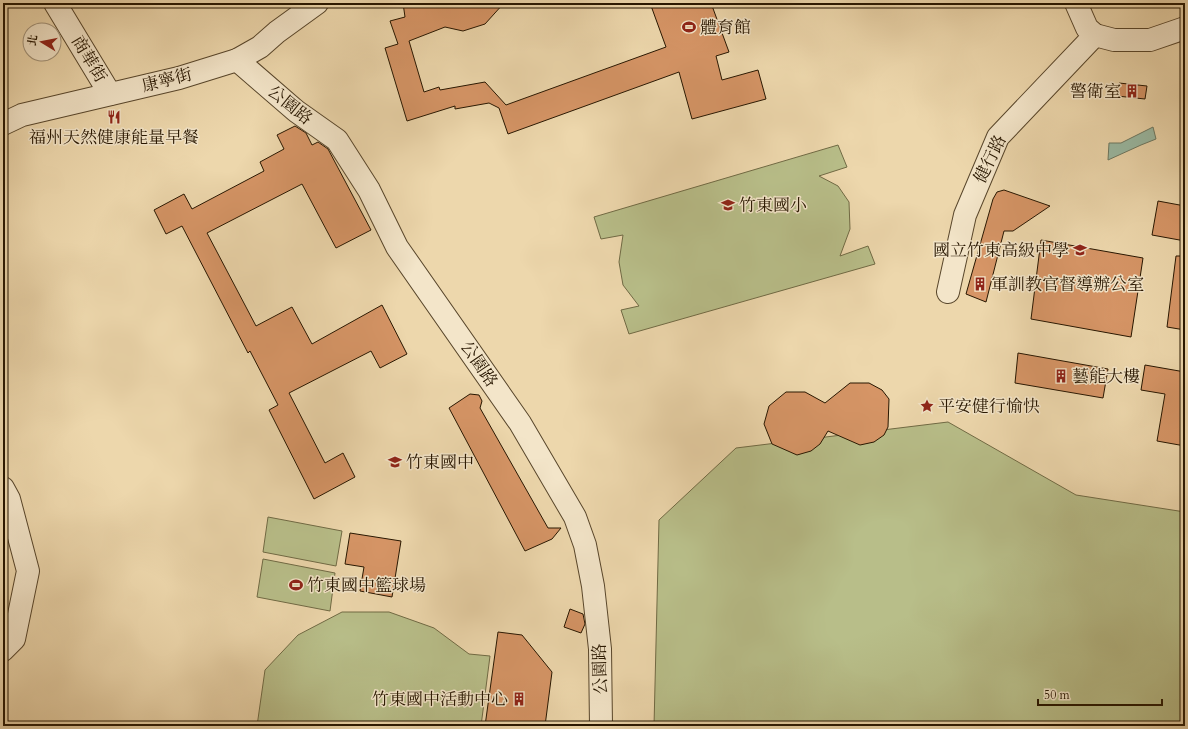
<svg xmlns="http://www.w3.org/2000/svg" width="1188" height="729" viewBox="0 0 1188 729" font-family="Cardo,'Noto Serif TC',serif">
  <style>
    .green { fill: #b8be89; stroke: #706a44 }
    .water { fill: #9abaa4; stroke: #6c7862 }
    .building { fill: #d69566; stroke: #271600 }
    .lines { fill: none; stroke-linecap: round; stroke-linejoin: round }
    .minor-casing { stroke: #58462b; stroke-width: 24 }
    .minor { stroke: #f3e5c9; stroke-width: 22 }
    .labels { text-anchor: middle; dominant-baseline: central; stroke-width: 3; stroke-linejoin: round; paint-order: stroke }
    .poi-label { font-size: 17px; fill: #271600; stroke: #f3e5c9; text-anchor: start }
    .street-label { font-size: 17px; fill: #271600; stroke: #f3e5c9 }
  </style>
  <rect width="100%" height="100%" fill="#edd7ac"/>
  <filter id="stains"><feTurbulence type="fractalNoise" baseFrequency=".005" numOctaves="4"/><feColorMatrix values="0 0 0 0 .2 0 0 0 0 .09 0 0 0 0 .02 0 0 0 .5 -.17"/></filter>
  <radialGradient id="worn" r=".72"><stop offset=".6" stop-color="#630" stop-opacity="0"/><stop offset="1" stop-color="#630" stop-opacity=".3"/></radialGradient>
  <g class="green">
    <path d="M 838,145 L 847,167 L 819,176 L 838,186 L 849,202 L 850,229 L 840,256 L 868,246 L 875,264 L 629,334 L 621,310 L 639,306 L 623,285 L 619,262 L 623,235 L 601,239 L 594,217 Z"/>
    <path d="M 948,422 L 1076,495 L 1185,512 L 1185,726 L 654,726 L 659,520 L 736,448 Z"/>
    <path d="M 268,517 L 342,531 L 336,566 L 263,552 Z"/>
    <path d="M 263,559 L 335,573 L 330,611 L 257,597 Z"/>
    <path d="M 342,612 L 389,612 L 434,628 L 469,654 L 490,656 L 481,726 L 257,726 L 265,670 L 298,635 Z"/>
  </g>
  <path class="water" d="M 1153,127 L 1156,139 L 1141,145 L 1108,160 L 1109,143 L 1121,143 Z"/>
  <g class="building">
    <path d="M 403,3 L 504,3 L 485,24 L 463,31 L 445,27 L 409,41 L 424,92 L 439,87 L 440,90 L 485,82 L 506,105 L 666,47 L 650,3 L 711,3 L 729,52 L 716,56 L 722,80 L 758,70 L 766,99 L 692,119 L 679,72 L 508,134 L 499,108 L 489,103 L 455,109 L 455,106 L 407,121 L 385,48 L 398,44 L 390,21 L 405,17 Z"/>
    <path d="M 1119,83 L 1147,86 L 1145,99 L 1117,96 Z"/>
    <path d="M 295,126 L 306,133 L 312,145 L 318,142 L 328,149 L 371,230 L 336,248 L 302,184 L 207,233 L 256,326 L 292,307 L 312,344 L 382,305 L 407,354 L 380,368 L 371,351 L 289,393 L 325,463 L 343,453 L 355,477 L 314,499 L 269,410 L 278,405 L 250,351 L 248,353 L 182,226 L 166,234 L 154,210 L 184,194 L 192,209 L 264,171 L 260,162 L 284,149 L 277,135 Z"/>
    <path d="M 1004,190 L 1050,206 L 1013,231 L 1004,231 L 986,302 L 966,294 L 993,199 L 997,192 Z"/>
    <path d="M 1158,201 L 1185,206 L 1185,241 L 1152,235 Z"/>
    <path d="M 1041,240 L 1143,258 L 1131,337 L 1031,319 Z"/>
    <path d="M 1176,256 L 1185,256 L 1185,330 L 1167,327 Z"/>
    <path d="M 1018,353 L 1108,369 L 1103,398 L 1015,383 Z"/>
    <path d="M 1145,365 L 1185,372 L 1185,446 L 1157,441 L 1165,394 L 1141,390 Z"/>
    <path d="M 850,383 L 869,383 L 882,390 L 889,399 L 888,427 L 884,435 L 874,442 L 860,445 L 828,431 L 820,444 L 811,451 L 797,455 L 772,444 L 764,424 L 769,406 L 786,392 L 805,392 L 825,403 Z"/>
    <path d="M 470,394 L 479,395 L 482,401 L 480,408 L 548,528 L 561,528 L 552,539 L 525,551 L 449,408 Z"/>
    <path d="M 350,533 L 401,541 L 392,597 L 360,591 L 364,567 L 345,564 Z"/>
    <path d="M 570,609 L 583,614 L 585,624 L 581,633 L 564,627 Z"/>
    <path d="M 498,632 L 522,635 L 552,672 L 545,726 L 485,726 Z"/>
  </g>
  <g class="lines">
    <g class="minor-casing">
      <g id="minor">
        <path d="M 55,3 L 110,94"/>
        <path d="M 1076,3 L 1087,28 L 1095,35 L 1114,40 L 1150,40 L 1185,28"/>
        <path d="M 237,60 L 296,111 L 337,140 L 369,190 L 397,247 L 520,423 L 575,517 L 585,545 L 593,586 L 600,649 L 601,726"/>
        <path d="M 3,124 L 22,115 L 179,78 L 237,60 L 260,47 L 277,32 L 317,3"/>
        <path d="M 948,292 L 965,215 L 998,137 L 1095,35"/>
        <path d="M 3,488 L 9,499 L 28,571 L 14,639 L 3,650"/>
      </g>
    </g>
    <use href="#minor" class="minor"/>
  </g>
  <defs>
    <g id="stadium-bare" transform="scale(1.08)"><path d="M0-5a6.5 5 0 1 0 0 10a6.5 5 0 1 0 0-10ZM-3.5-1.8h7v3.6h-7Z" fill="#8f2418" stroke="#f3e5c9" stroke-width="2.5" paint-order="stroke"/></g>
    <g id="building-bare" transform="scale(1.08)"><path d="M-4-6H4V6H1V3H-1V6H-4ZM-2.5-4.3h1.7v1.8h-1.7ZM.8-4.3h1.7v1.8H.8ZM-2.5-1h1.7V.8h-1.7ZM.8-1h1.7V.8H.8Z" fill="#8f2418" stroke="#f3e5c9" stroke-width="2.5" paint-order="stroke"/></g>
    <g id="restaurant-bare" transform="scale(1.08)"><path d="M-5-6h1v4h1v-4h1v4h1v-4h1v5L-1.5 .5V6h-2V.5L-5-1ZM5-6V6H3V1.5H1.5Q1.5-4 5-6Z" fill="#8f2418" stroke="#f3e5c9" stroke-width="2.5" paint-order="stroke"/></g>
    <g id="school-bare" transform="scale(1.08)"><path d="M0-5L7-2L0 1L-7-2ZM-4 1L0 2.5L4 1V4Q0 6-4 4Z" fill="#8f2418" stroke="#f3e5c9" stroke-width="2.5" paint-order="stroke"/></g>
    <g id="sight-bare" transform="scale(1.08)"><path d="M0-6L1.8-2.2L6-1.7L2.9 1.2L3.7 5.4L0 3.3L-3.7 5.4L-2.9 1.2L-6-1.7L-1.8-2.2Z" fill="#8f2418" stroke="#f3e5c9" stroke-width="2.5" paint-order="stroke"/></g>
  </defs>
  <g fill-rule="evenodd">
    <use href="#stadium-bare" x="689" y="27"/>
    <use href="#building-bare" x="1132" y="91"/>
    <use href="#restaurant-bare" x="114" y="117"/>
    <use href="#school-bare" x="728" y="205"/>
    <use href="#school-bare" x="1080" y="250"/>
    <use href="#building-bare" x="980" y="284"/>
    <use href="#building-bare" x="1061" y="376"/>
    <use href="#sight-bare" x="927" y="406"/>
    <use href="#school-bare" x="395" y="462"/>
    <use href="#stadium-bare" x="296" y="585"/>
    <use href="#building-bare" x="519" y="699"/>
  </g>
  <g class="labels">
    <g class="poi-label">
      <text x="700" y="27">體育館</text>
      <text x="1121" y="91" text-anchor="end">警衛室</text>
      <text x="114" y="137" text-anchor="middle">福州天然健康能量早餐</text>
      <text x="739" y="205">竹東國小</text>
      <text x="1069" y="250" text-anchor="end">國立竹東高級中學</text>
      <text x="991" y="284">軍訓教官督導辦公室</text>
      <text x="1072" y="376">藝能大樓</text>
      <text x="938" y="406">平安健行愉快</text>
      <text x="406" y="462">竹東國中</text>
      <text x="307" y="585">竹東國中籃球場</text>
      <text x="508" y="699" text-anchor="end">竹東國中活動中心</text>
    </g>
    <g class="street-label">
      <text transform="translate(89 59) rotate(59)">商華街</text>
      <text transform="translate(167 80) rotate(-14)">康寧街</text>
      <text transform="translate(290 105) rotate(39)">公園路</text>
      <text transform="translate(990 159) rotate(-64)">健行路</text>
      <text transform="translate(479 364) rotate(56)">公園路</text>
      <text transform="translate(600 669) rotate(-92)">公園路</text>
    </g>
  </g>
  <rect width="1188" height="729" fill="none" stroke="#edd7ac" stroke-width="16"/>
  <rect x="4" y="4" width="1180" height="721" fill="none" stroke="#271600" stroke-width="2"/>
  <rect x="8" y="8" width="1172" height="713" fill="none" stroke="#271600"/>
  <g transform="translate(42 42) rotate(280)"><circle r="19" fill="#f3e5c9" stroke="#a19279"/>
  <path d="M0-3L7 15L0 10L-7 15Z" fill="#8f2418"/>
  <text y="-6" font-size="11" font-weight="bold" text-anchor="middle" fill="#271600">北</text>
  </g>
  <path d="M1038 699v6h124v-6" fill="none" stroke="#271600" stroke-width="2"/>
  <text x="1044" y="699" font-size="12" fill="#271600" stroke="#f3e5c9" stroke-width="3" paint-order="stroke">50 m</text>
  <rect width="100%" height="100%" filter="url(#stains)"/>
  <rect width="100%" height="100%" fill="url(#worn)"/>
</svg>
